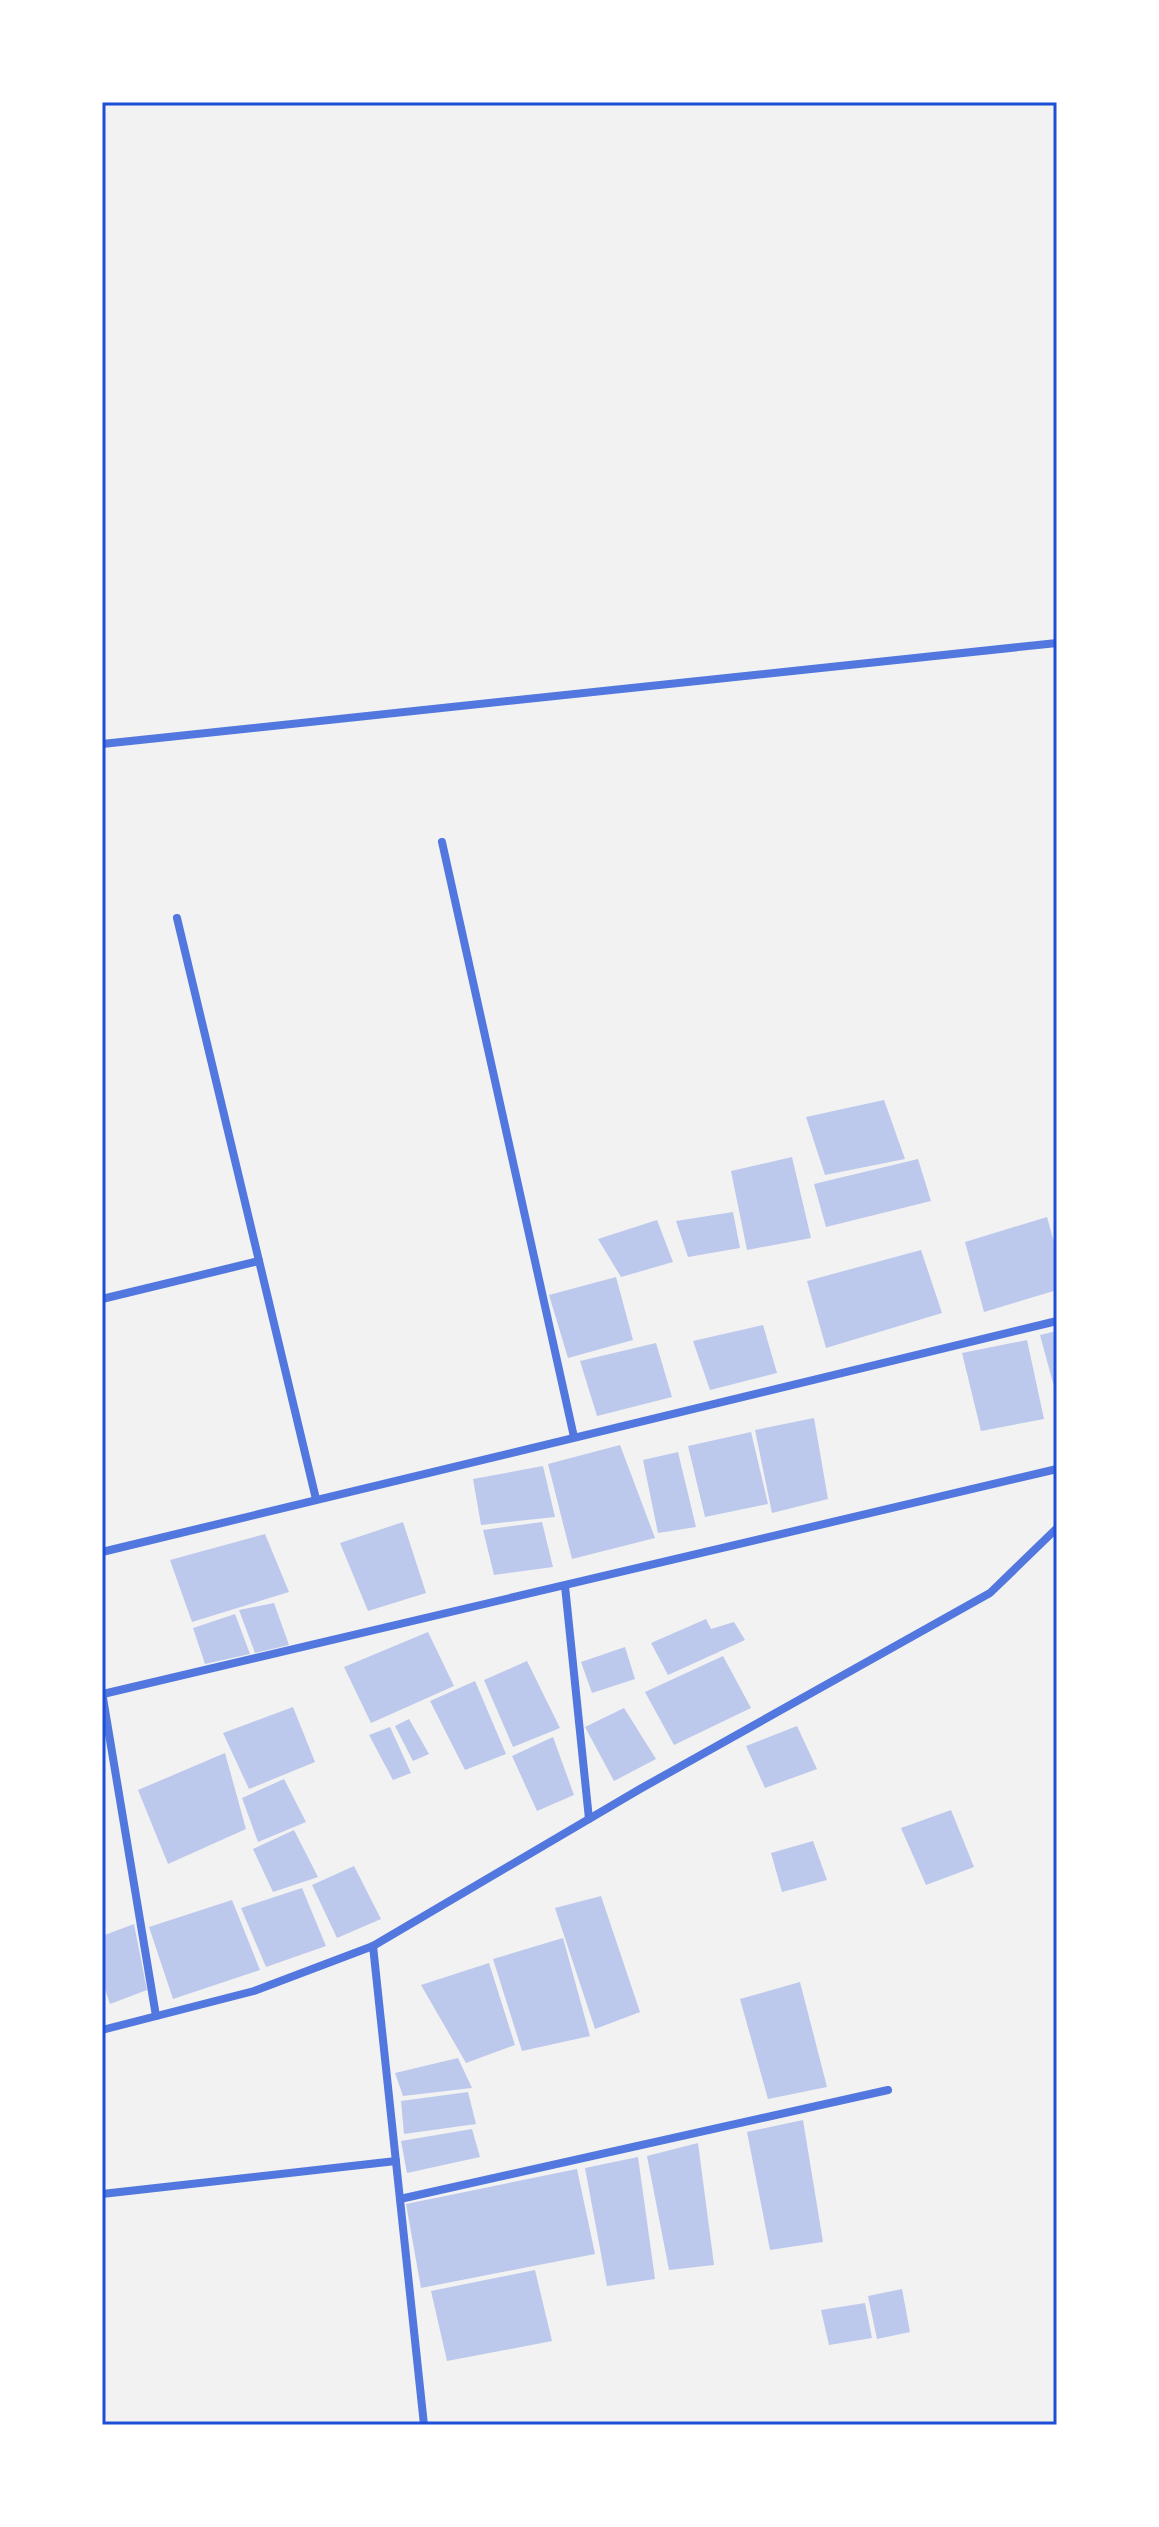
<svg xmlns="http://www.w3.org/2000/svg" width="1159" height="2527" viewBox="0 0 1159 2527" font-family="'Source Sans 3',sans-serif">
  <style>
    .building { fill: #bdc9ec }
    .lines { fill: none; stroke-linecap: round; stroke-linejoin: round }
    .minor { stroke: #5277de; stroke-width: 8 }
    .neatline { fill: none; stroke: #1d4ed8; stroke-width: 3 }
  </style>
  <rect width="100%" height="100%" fill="#f2f2f2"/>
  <g class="building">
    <path d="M 884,1100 L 905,1159 L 825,1175 L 806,1117 Z"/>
    <path d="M 792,1157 L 811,1238 L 747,1250 L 731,1171 Z"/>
    <path d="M 918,1159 L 931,1201 L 826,1227 L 814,1184 Z"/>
    <path d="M 733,1212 L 740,1248 L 688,1257 L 676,1221 Z"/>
    <path d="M 1047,1217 L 1057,1253 L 1057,1290 L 984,1312 L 965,1242 Z"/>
    <path d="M 657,1220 L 673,1262 L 621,1277 L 598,1239 Z"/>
    <path d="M 921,1250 L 942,1313 L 826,1348 L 807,1281 Z"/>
    <path d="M 616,1277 L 633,1340 L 568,1358 L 549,1295 Z"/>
    <path d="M 763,1325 L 777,1373 L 710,1390 L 693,1341 Z"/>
    <path d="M 1057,1331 L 1057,1393 L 1056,1394 L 1040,1335 Z"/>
    <path d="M 1027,1340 L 1044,1419 L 981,1431 L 962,1353 Z"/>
    <path d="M 656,1343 L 672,1397 L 597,1416 L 580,1361 Z"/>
    <path d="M 814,1418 L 828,1499 L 772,1513 L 755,1430 Z"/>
    <path d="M 751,1432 L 768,1504 L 705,1517 L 688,1446 Z"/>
    <path d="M 620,1445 L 655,1538 L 572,1559 L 548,1464 Z"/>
    <path d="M 678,1452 L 696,1527 L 658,1533 L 643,1460 Z"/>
    <path d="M 543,1466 L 555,1517 L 481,1525 L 473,1479 Z"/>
    <path d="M 403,1522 L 426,1593 L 368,1611 L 340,1543 Z"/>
    <path d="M 542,1522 L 553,1567 L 494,1575 L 483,1530 Z"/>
    <path d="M 265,1534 L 289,1592 L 192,1622 L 170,1560 Z"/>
    <path d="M 274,1603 L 289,1645 L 255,1653 L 239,1610 Z"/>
    <path d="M 235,1614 L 250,1654 L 205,1664 L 193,1628 Z"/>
    <path d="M 706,1619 L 711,1629 L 734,1622 L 745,1640 L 668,1675 L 651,1643 Z"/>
    <path d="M 428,1632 L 454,1686 L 371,1723 L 344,1667 Z"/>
    <path d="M 625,1647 L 635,1679 L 592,1693 L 581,1662 Z"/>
    <path d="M 723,1656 L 751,1708 L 674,1745 L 645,1692 Z"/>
    <path d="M 527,1661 L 560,1728 L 513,1747 L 484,1680 Z"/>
    <path d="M 475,1681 L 506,1754 L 465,1770 L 430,1701 Z"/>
    <path d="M 293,1707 L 315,1762 L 249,1789 L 223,1733 Z"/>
    <path d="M 624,1708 L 656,1759 L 614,1781 L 585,1727 Z"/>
    <path d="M 409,1719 L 429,1754 L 413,1761 L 395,1726 Z"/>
    <path d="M 797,1726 L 817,1769 L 765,1788 L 746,1746 Z"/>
    <path d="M 390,1727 L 411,1773 L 393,1780 L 369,1735 Z"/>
    <path d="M 553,1737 L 574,1795 L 537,1811 L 512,1756 Z"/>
    <path d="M 225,1753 L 246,1829 L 168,1864 L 138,1790 Z"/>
    <path d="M 284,1779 L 306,1822 L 258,1842 L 242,1798 Z"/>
    <path d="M 951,1810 L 974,1867 L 926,1885 L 901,1828 Z"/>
    <path d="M 294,1830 L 318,1877 L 273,1892 L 253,1849 Z"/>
    <path d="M 813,1841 L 827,1880 L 782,1892 L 771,1853 Z"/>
    <path d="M 354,1866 L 381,1919 L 337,1938 L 312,1885 Z"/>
    <path d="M 302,1888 L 326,1946 L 266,1967 L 241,1908 Z"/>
    <path d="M 601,1896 L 640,2012 L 595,2029 L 555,1908 Z"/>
    <path d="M 232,1900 L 260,1970 L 173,1999 L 149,1927 Z"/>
    <path d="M 134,1924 L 147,1990 L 110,2004 L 102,1980 L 102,1936 Z"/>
    <path d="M 563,1938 L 590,2036 L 522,2051 L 493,1959 Z"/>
    <path d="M 489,1963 L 515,2045 L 466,2063 L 421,1985 Z"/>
    <path d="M 800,1982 L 827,2087 L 768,2099 L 740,1999 Z"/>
    <path d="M 458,2058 L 472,2088 L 403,2096 L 395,2073 Z"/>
    <path d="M 468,2092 L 476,2124 L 404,2134 L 401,2101 Z"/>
    <path d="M 803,2120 L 823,2242 L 770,2250 L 747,2132 Z"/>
    <path d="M 472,2129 L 480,2157 L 407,2173 L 401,2141 Z"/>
    <path d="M 698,2143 L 714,2265 L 669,2270 L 647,2156 Z"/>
    <path d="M 638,2157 L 655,2279 L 607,2286 L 585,2168 Z"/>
    <path d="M 577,2169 L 595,2254 L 421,2288 L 406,2204 Z"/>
    <path d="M 535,2270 L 552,2341 L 447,2361 L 431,2291 Z"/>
    <path d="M 902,2289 L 910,2332 L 877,2339 L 868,2296 Z"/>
    <path d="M 865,2303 L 872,2338 L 829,2345 L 821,2310 Z"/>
  </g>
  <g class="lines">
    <g class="minor">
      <path d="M 102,744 L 1057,643"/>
      <path d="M 442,842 L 574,1437"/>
      <path d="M 177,918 L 316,1499"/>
      <path d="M 102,1299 L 259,1261"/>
      <path d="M 102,1552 L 1057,1321"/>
      <path d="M 565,1586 L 589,1819"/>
      <path d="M 102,1692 L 156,2016"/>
      <path d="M 103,1694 L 1057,1469"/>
      <path d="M 373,1946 L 424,2425"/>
      <path d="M 102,2030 L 254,1991 L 373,1946 L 640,1789 L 990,1593 L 1057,1528"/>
      <path d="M 102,2194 L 396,2161"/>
      <path d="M 400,2199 L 888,2090"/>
    </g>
  </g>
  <rect width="1159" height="2527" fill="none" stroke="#ffffff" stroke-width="208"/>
  <rect x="104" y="104" width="951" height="2319" class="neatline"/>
</svg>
